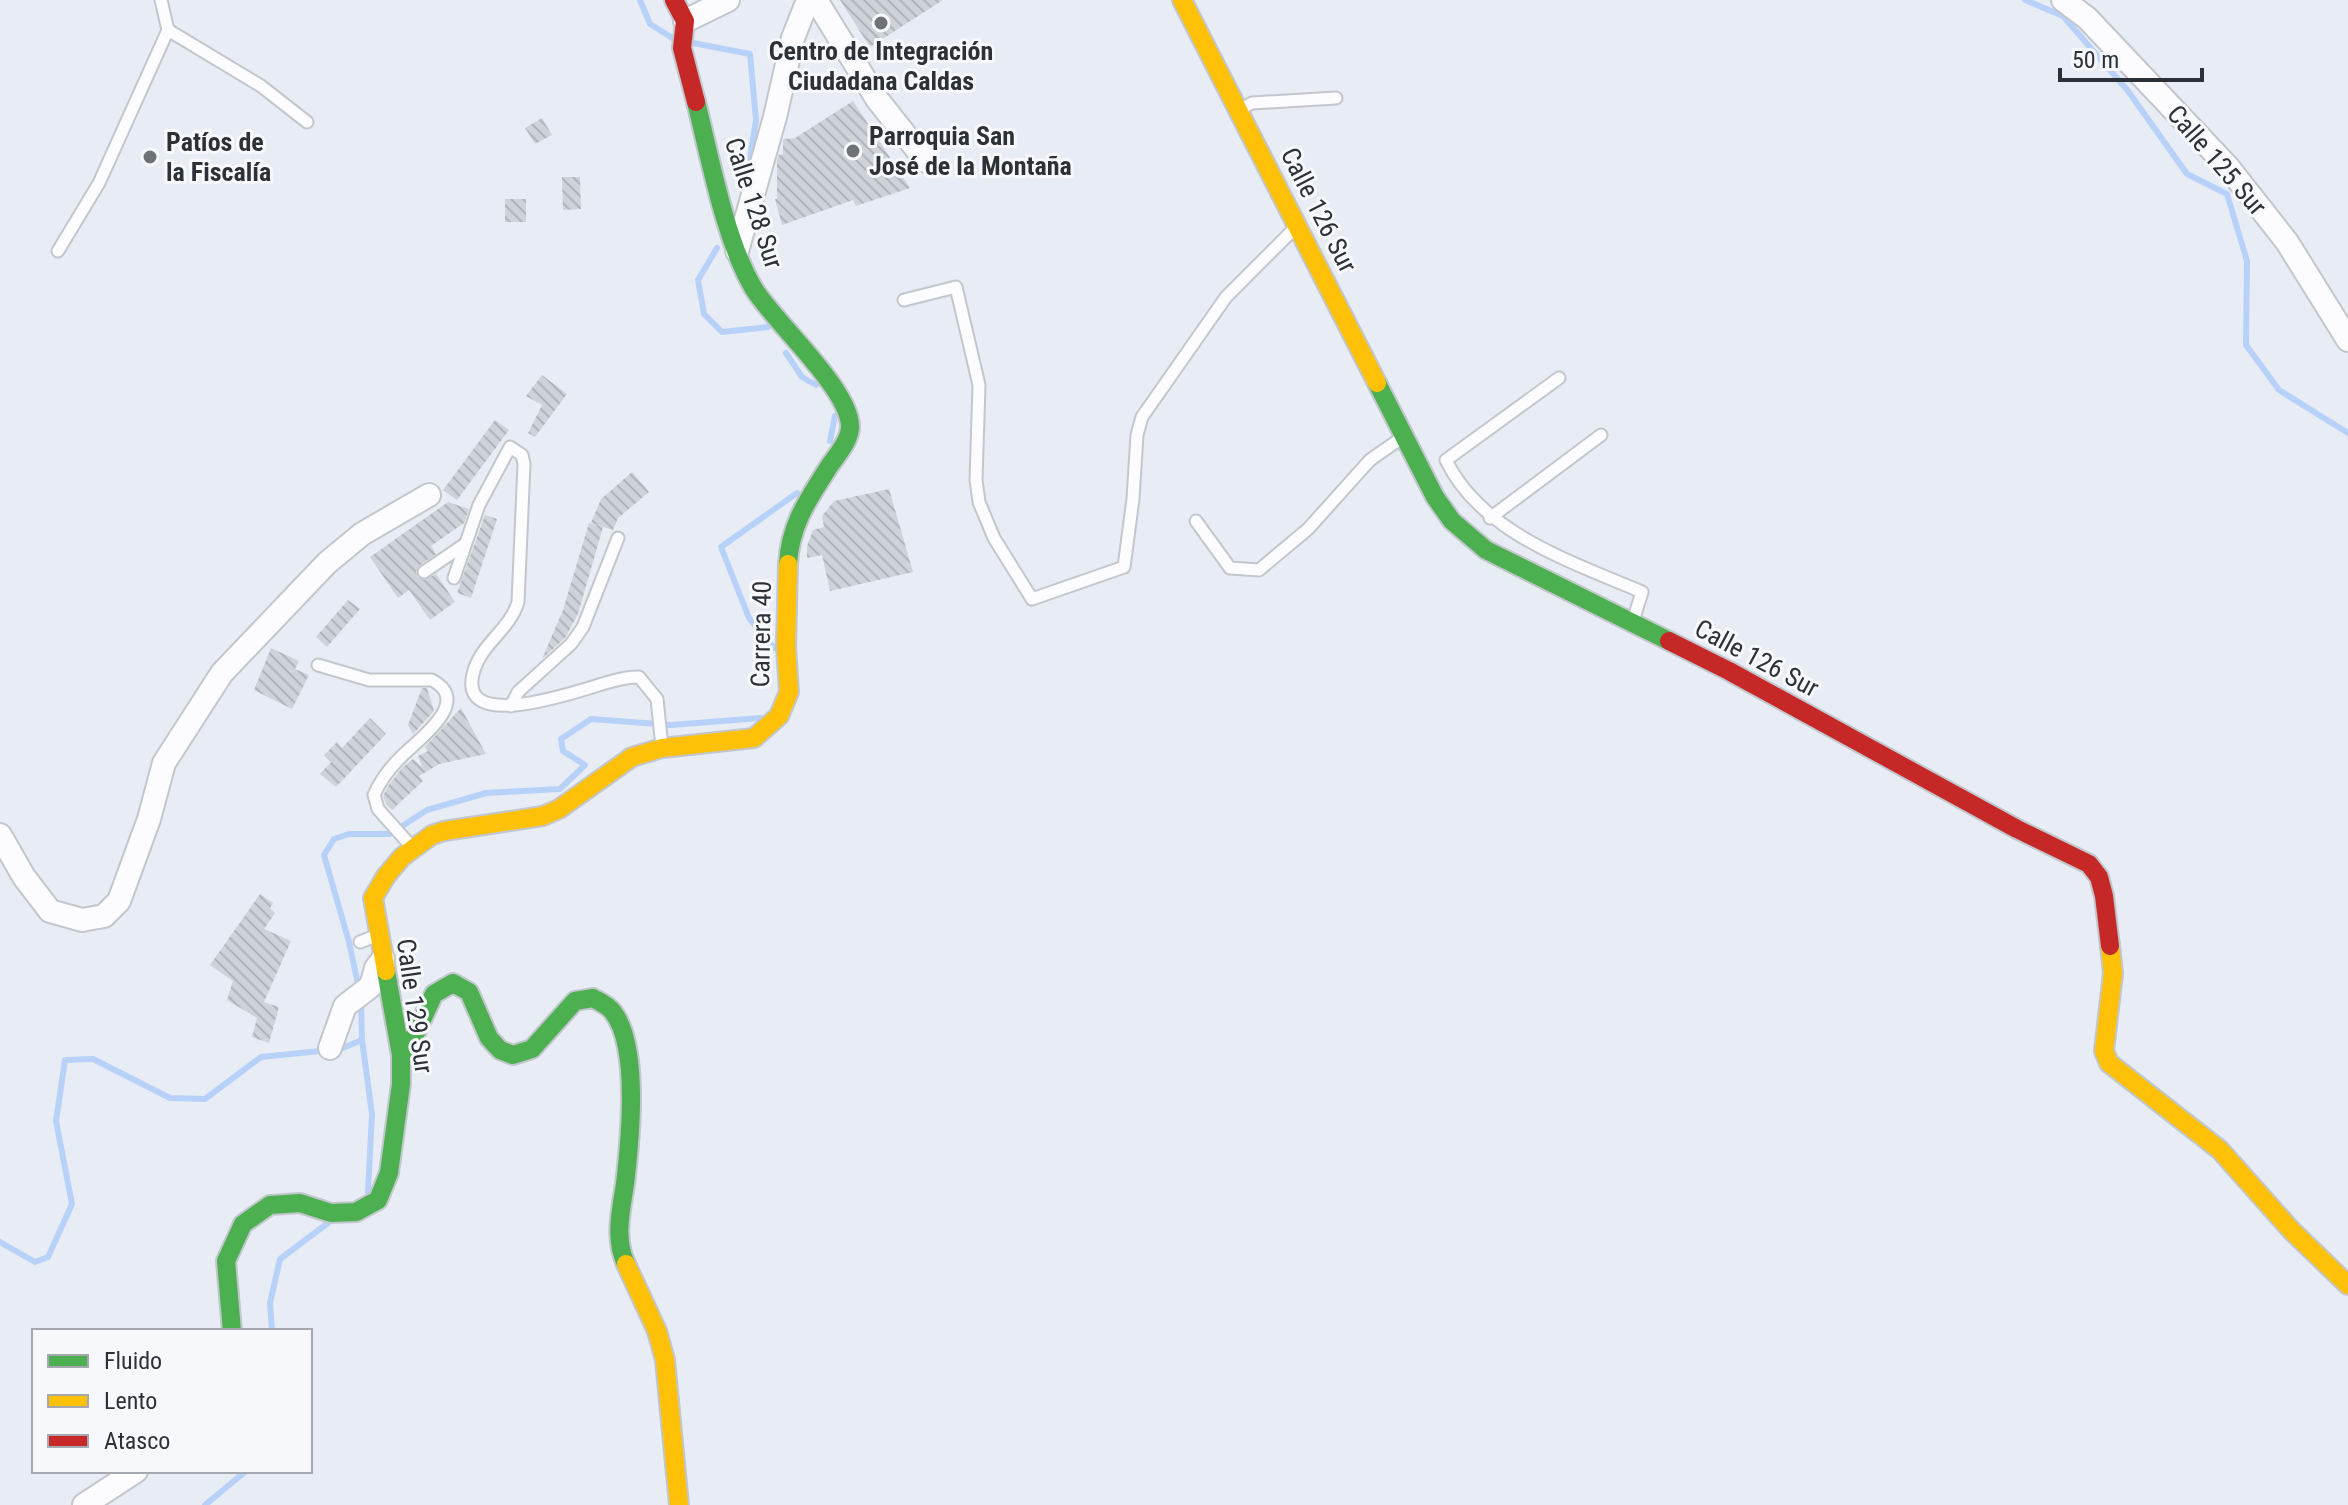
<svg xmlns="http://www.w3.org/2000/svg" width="2348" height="1505" viewBox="0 0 2348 1505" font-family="'Roboto Condensed',sans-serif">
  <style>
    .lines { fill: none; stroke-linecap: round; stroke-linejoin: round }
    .stream { stroke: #b8d1f8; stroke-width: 6 }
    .building { fill: url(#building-back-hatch) }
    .lane-casing { stroke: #c2c6cd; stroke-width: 15 }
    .street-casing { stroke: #c2c6cd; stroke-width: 26 }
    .fast-casing { stroke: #c2c6cd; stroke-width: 22 }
    .slow-casing { stroke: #c2c6cd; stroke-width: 22 }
    .jam-casing { stroke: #c2c6cd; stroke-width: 22 }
    .lane { stroke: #fcfcfe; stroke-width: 11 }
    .street { stroke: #fcfcfe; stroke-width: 22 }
    .fast { stroke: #4caf50; stroke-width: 18 }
    .slow { stroke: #ffc107; stroke-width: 18 }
    .jam { stroke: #c62828; stroke-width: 18 }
    .poi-dot { fill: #6e737a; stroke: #f6f8fc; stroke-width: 3 }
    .labels { text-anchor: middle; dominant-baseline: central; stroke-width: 6; stroke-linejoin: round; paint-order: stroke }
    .poi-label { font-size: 26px; font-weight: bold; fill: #2c3138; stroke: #f6f8fc; text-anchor: start }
    .street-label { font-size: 26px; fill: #2c3138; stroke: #f6f8fc }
  </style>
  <defs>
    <pattern id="building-back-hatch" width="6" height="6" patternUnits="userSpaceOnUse" patternTransform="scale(2)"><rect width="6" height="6" fill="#ced2d9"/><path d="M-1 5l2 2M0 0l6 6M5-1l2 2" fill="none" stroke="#b1b5bb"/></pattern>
  </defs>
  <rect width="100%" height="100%" fill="#e8edf5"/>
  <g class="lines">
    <g class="stream">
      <path d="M 640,0 L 650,24 L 674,39"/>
      <path d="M 2025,0 L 2063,16 L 2128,91 L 2187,174 L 2227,194 L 2247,261 L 2246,345 L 2279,390 L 2348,433"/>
      <path d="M 693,43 L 750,54 L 756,120 L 750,159 L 741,185"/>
      <path d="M 717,248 L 698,280 L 704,314 L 722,332 L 768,327"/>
      <path d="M 786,353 L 802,377 L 816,385"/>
      <path d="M 830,441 L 835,416"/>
      <path d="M 774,648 L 749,618 L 721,547 L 797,493"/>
      <path d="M 359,989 L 349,942 L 324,855 L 334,839 L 349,834 L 390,834 L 427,810 L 486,793 L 560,789 L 585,765 L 563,751 L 561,739 L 591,719 L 671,725 L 761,718"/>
      <path d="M 361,1000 L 362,1040 L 372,1114 L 368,1192"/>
      <path d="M 0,1242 L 35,1262 L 48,1257 L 72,1204 L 56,1121 L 65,1060 L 93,1059 L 170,1098 L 205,1099 L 261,1057 L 340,1049 L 362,1040"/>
      <path d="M 272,1331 L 270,1303 L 280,1259 L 328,1223"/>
      <path d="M 205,1505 L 246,1471"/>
    </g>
  </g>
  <g class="building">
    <path d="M 840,0 L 943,0 L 870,47 Z"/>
    <path d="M 853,101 L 910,188 L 856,206 L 853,200 L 782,225 L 775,199 L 777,199 L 777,160 L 779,155 L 783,154 L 783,139 L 795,138 Z"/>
    <path d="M 542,118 L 552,135 L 535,144 L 525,128 Z"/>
    <path d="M 562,177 L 580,177 L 581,209 L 563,210 Z"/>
    <rect x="505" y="199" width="21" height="23"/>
    <path d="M 542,375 L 567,394 L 535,437 L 528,433 L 542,405 L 526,396 Z"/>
    <path d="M 495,420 L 509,430 L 457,500 L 443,490 Z"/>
    <path d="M 632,472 L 649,492 L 618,518 L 613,530 L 591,523 L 601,499 Z"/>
    <path d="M 889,489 L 913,572 L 830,591 L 822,555 L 807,558 L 807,546 L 813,530 L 824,527 L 822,516 L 834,501 Z"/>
    <path d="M 448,502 L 469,509 L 464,523 L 431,546 L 436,554 L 419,566 L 416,572 L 418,577 L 424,580 L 436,574 L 455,602 L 430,620 L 409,590 L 398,598 L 370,557 Z"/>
    <path d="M 485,515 L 497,519 L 471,598 L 457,593 Z"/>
    <path d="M 589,523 L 603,527 L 578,614 L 565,638 L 542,659 L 563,610 Z"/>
    <path d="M 348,600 L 360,609 L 327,647 L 316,637 Z"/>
    <path d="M 271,648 L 299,661 L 295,669 L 309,675 L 292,709 L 254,690 Z"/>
    <path d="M 422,688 L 427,688 L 434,711 L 413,734 L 408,725 Z"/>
    <path d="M 461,708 L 486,754 L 439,764 L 419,776 L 423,781 L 392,810 L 386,804 L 383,796 L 389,785 L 402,768 L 413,759 L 422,767 L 418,756 L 428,751 L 425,747 Z"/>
    <path d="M 370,718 L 386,734 L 336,787 L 320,774 L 331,762 L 324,755 L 337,742 L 342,748 Z"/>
    <path d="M 260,894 L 273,903 L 270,908 L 275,913 L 264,929 L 291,941 L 264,1002 L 279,1007 L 269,1043 L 252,1037 L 257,1018 L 227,1000 L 233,981 L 210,965 Z"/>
  </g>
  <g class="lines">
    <g class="lane-casing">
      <g id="lane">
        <path d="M 168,30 L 261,86 L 307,122"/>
        <path d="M 1239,110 L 1252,103 L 1336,98"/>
        <path d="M 58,251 L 99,183 L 168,30 L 161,0"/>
        <path d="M 904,300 L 956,287 L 979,385 L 976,480 L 979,502 L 994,538 L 1032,599 L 1124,567 L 1133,499 L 1137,435 L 1142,417 L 1226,297 L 1295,228"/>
        <path d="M 1559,378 L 1446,460 C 1481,533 1572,562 1642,592 L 1633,621"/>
        <path d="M 1490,518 L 1601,435"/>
        <path d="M 1196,521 L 1230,568 L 1259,570 L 1308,529 L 1370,460 L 1403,437"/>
        <path d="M 424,572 L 465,544"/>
        <path d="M 454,578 L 479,505 L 510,447 L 522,455 L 524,464 L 518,602 C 510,630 480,644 473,674 C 458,736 586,688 609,682 C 619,679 629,677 639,677 L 657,699 L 662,747"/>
        <path d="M 318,665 L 369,680 L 432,680 C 474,702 416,741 400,758 C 389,769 380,781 374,795 L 378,809 L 411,846"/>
        <path d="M 511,706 L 518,692 L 571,644 L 583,627 L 618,538"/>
        <path d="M 360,942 L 378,935"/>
      </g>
    </g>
    <g class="street-casing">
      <g id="street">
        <path d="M 816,0 L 877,99 L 926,161"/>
        <path d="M 2063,0 L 2087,18 L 2228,167 L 2287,242 L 2348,340"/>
        <path d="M 685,21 L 728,0"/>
        <path d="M 737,251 L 775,117 L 793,38 L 808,0"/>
        <path d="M 0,835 L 24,877 L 50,911 L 82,920 L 104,916 L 119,901 L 149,819 L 164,763 L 222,673 L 327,563 L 362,534 L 429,495"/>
        <path d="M 330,1048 L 345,1006 L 371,986 L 376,968 L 383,959"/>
        <path d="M 84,1505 L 136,1471"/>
      </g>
    </g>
    <g class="fast-casing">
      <g id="fast">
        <path d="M 696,102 C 710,157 725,241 754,289 C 775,323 852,391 850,428 C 849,441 838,454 830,465 C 809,498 790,524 788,564"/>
        <path d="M 1377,383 L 1435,497 L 1452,521 L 1486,550 L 1669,641"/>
        <path d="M 401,1055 L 412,1041 L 434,994 L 453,983 L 469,992 L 489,1038 L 500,1050 L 513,1055 L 532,1049 L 575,1001 L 593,998 C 600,1002 609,1006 613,1012 C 640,1047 630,1142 625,1184 C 621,1210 614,1239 626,1264"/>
        <path d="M 232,1331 L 226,1261 L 243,1224 L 270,1205 L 300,1203 L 331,1213 L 356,1212 L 378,1200 L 389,1173 L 401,1084 L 401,1055 L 386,971"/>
      </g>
    </g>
    <g class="slow-casing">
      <g id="slow">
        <path d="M 1182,0 L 1377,383"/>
        <path d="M 2110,946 L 2113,973 L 2104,1051 L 2109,1063 L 2220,1150 L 2291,1230 L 2348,1285"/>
        <path d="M 386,971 L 373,898 L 386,876 L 402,857 L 432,835 L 444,831 L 543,816 L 559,809 L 632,757 L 662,748 L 754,738 L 779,716 L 789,692 L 786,647 L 788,564"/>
        <path d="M 626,1264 L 657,1331 L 665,1360 L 679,1505"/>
      </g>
    </g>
    <g class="jam-casing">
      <g id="jam">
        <path d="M 674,0 L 685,21 L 682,48 L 696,102"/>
        <path d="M 1669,641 L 1729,671 L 2017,829 L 2089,864 L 2099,877 L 2104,896 L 2110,946"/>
      </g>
    </g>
    <use href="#lane" class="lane"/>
    <use href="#street" class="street"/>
    <use href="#fast" class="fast"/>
    <use href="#slow" class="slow"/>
    <use href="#jam" class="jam"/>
  </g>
  <g class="poi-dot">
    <circle cx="881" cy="23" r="8"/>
    <circle cx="853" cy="151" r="8"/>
    <circle cx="150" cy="157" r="8"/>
  </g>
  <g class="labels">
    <g class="poi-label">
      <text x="881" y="51" text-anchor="middle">Centro de Integración<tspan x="881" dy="30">Ciudadana Caldas</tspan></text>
      <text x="869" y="136">Parroquia San<tspan x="869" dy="30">José de la Montaña</tspan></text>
      <text x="166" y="142">Patíos de<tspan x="166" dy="30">la Fiscalía</tspan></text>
    </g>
    <g class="street-label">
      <text transform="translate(2217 160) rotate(49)">Calle 125 Sur</text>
      <text transform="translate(754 203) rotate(72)">Calle 128 Sur</text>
      <text transform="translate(1319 210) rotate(63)">Calle 126 Sur</text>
      <text transform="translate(761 634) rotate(-89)">Carrera 40</text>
      <text transform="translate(1757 658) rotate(28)">Calle 126 Sur</text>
      <text transform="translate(415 1006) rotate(82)">Calle 129 Sur</text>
    </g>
  </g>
  <rect x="32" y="1329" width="280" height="144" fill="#f6f8fc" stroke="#a5a8ae" stroke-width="2"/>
  <rect x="48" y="1355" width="40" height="12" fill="#4caf50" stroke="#a5a8ae" stroke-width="2"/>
  <text x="104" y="1369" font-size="24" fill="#2c3138">Fluido</text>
  <rect x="48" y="1395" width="40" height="12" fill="#ffc107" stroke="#a5a8ae" stroke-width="2"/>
  <text x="104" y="1409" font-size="24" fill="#2c3138">Lento</text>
  <rect x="48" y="1435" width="40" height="12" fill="#c62828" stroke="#a5a8ae" stroke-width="2"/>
  <text x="104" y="1449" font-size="24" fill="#2c3138">Atasco</text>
  <path d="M2060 68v12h142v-12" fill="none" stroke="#2c3138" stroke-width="4"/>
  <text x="2072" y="68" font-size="24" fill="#2c3138" stroke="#f6f8fc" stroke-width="6" paint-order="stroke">50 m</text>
</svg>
